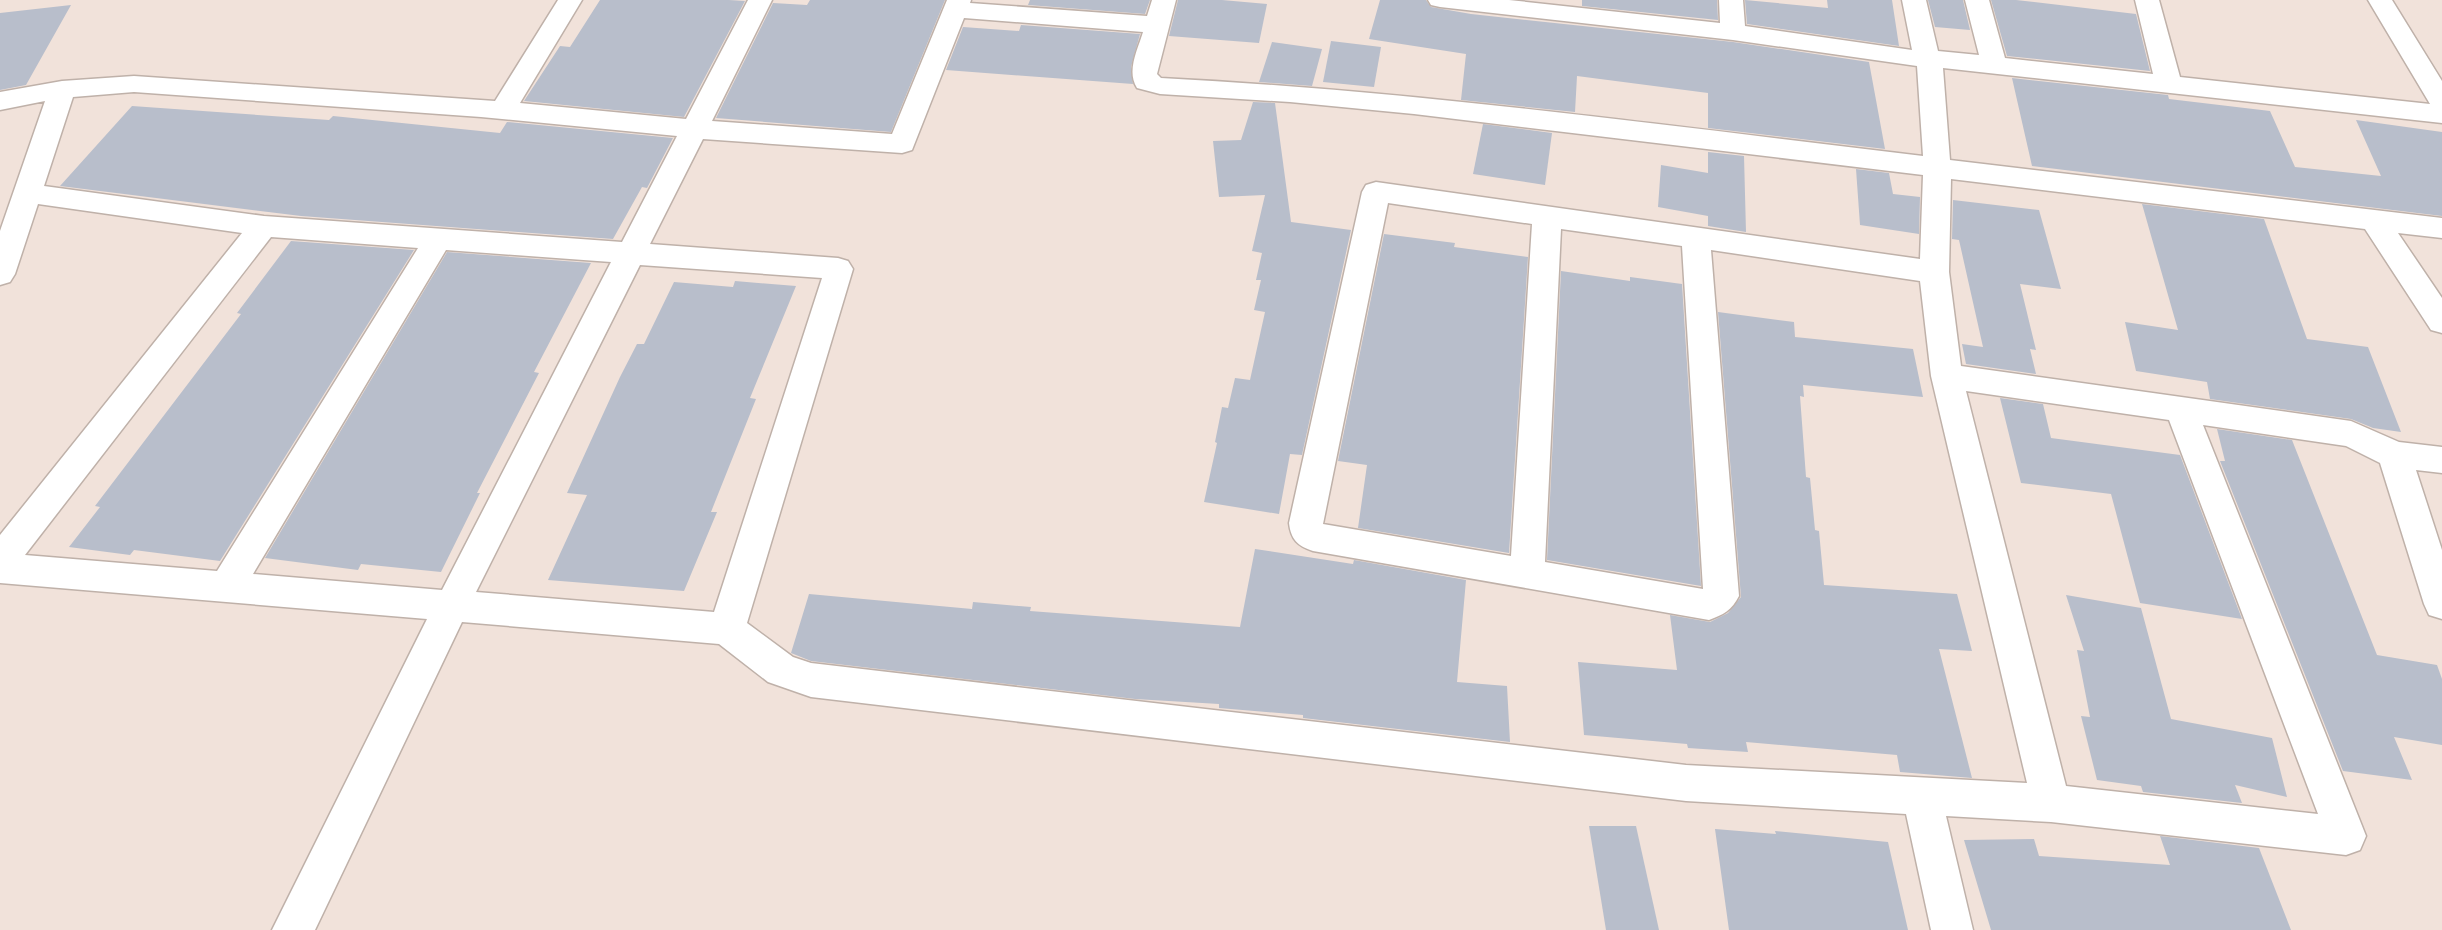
<svg xmlns="http://www.w3.org/2000/svg" width="2442" height="930" viewBox="0 0 2442 930" font-family="'Sofia Sans Condensed',sans-serif">
  <style>
    .building { fill: #b8becb }
    .lines { fill: none; stroke-linecap: round; stroke-linejoin: round }
    .minor-casing { stroke: #bfb1a9; stroke-width: 3 }
    .minor { fill: #fff; fill-rule: evenodd }
  </style>
  <rect width="100%" height="100%" fill="#f1e2da"/>
  <g class="building">
    <path d="M 600,0 L 729,0 L 745,1 L 684,117 L 524,101 L 560,46 L 570,47 Z"/>
    <path d="M 810,0 L 945,0 L 891,132 L 716,118 L 773,3 L 807,5 Z"/>
    <path d="M 1030,0 L 1150,0 L 1145,14 L 1028,5 Z"/>
    <path d="M 1178,0 L 1222,0 L 1267,4 L 1259,43 L 1169,36 Z"/>
    <path d="M 1380,0 L 1426,0 L 1431,7 L 1471,14 L 1733,42 L 1869,62 L 1885,149 L 1708,128 L 1708,93 L 1577,76 L 1575,112 L 1461,100 L 1466,54 L 1369,39 Z"/>
    <path d="M 1582,0 L 1717,0 L 1718,20 L 1582,6 Z"/>
    <path d="M 1745,0 L 1828,8 L 1827,0 L 1892,0 L 1899,46 L 1747,24 Z"/>
    <path d="M 1928,0 L 1963,0 L 1970,30 L 1935,27 Z"/>
    <path d="M 1991,0 L 2016,0 L 2136,14 L 2150,71 L 2007,56 Z"/>
    <path d="M 71,5 L 26,85 L 0,90 L 0,13 Z"/>
    <path d="M 1021,25 L 1140,34 L 1131,67 L 1133,84 L 946,70 L 963,27 L 1019,31 Z"/>
    <path d="M 1331,41 L 1381,47 L 1374,87 L 1323,82 Z"/>
    <path d="M 1272,42 L 1322,49 L 1312,86 L 1259,82 Z"/>
    <path d="M 2012,78 L 2168,95 L 2169,99 L 2270,111 L 2295,167 L 2381,176 L 2356,120 L 2442,132 L 2442,216 L 2032,166 Z"/>
    <path d="M 1253,102 L 1275,103 L 1291,222 L 1351,230 L 1302,455 L 1290,454 L 1279,514 L 1204,502 L 1217,443 L 1215,442 L 1222,407 L 1228,408 L 1235,378 L 1250,380 L 1265,312 L 1254,310 L 1261,280 L 1256,280 L 1262,253 L 1252,251 L 1265,195 L 1219,197 L 1213,141 L 1241,140 Z"/>
    <path d="M 132,106 L 329,120 L 333,116 L 500,133 L 507,122 L 673,138 L 647,188 L 642,187 L 613,239 L 301,216 L 60,186 Z"/>
    <path d="M 1483,124 L 1552,133 L 1545,185 L 1473,174 Z"/>
    <path d="M 1708,152 L 1744,156 L 1746,232 L 1708,226 L 1708,216 L 1658,207 L 1661,165 L 1708,173 Z"/>
    <path d="M 1856,169 L 1889,173 L 1893,194 L 1920,197 L 1919,234 L 1860,225 Z"/>
    <path d="M 1953,200 L 2039,210 L 2061,289 L 2020,284 L 2036,350 L 2030,349 L 2036,374 L 1966,364 L 1962,344 L 1983,347 L 1959,240 L 1952,239 Z"/>
    <path d="M 2142,204 L 2264,219 L 2307,339 L 2368,347 L 2401,432 L 2373,428 L 2351,419 L 2210,399 L 2207,382 L 2136,371 L 2125,322 L 2178,330 Z"/>
    <path d="M 1384,234 L 1455,243 L 1454,247 L 1528,257 L 1509,553 L 1358,528 L 1367,465 L 1338,461 Z"/>
    <path d="M 291,241 L 414,250 L 220,561 L 134,550 L 130,555 L 69,547 L 100,507 L 95,506 L 241,314 L 237,313 Z"/>
    <path d="M 447,252 L 591,263 L 534,372 L 539,373 L 477,493 L 480,493 L 441,572 L 361,564 L 358,570 L 265,558 Z"/>
    <path d="M 1561,271 L 1630,281 L 1630,277 L 1682,284 L 1701,586 L 1547,560 Z"/>
    <path d="M 735,281 L 796,286 L 750,398 L 756,399 L 711,512 L 717,512 L 684,591 L 548,580 L 587,495 L 567,493 L 620,377 L 637,344 L 644,344 L 674,282 L 733,287 Z"/>
    <path d="M 1718,312 L 1794,322 L 1795,337 L 1913,349 L 1923,397 L 1803,385 L 1804,397 L 1800,396 L 1806,477 L 1810,478 L 1815,530 L 1819,531 L 1824,585 L 1957,594 L 1972,651 L 1939,649 L 1972,778 L 1900,772 L 1897,755 L 1746,742 L 1748,752 L 1688,748 L 1687,744 L 1584,735 L 1578,662 L 1677,670 L 1670,615 L 1710,622 L 1728,613 L 1741,597 Z"/>
    <path d="M 2000,398 L 2043,404 L 2051,438 L 2180,455 L 2242,619 L 2140,603 L 2111,494 L 2021,483 Z"/>
    <path d="M 2217,429 L 2292,440 L 2377,655 L 2437,665 L 2442,679 L 2442,745 L 2394,737 L 2412,780 L 2343,771 L 2220,461 L 2225,461 Z"/>
    <path d="M 1255,549 L 1353,564 L 1354,560 L 1466,580 L 1457,682 L 1507,686 L 1510,742 L 1303,718 L 1303,715 L 1219,708 L 1219,704 L 1135,699 L 811,661 L 791,653 L 809,594 L 972,609 L 973,602 L 1031,607 L 1030,611 L 1240,627 Z"/>
    <path d="M 2066,595 L 2141,608 L 2171,719 L 2272,738 L 2287,797 L 2235,785 L 2242,803 L 2143,792 L 2141,786 L 2097,780 L 2081,716 L 2090,717 L 2077,650 L 2084,651 Z"/>
    <path d="M 1589,826 L 1636,826 L 1659,930 L 1606,930 Z"/>
    <path d="M 1715,829 L 1776,834 L 1775,831 L 1888,842 L 1908,930 L 1729,930 Z"/>
    <path d="M 2160,836 L 2259,848 L 2291,930 L 1991,930 L 1964,840 L 2034,839 L 2039,856 L 2170,865 Z"/>
  </g>
  <g class="lines">
    <g class="minor-casing">
      <path id="minor" d="M 558,0 L 582,0 L 520,103 L 686,119 L 748,0 L 772,0 L 712,121 L 892,134 L 947,0 L 971,0 L 970,3 L 1147,16 L 1152,0 L 1176,0 L 1157,74 L 1161,78 C 1416,91 1669,126 1923,156 L 1917,66 L 1733,40 L 1440,7 L 1431,5 L 1428,0 L 1509,0 L 1720,23 L 1719,0 L 1743,0 L 1745,26 L 1912,50 L 1902,0 L 1926,0 L 1938,51 L 1979,55 L 1965,0 L 1989,0 L 2005,58 L 2153,74 L 2135,0 L 2159,0 L 2180,77 L 2430,104 L 2368,0 L 2392,0 L 2442,81 L 2442,123 L 1943,68 L 1950,160 L 2442,218 L 2442,238 L 2398,233 L 2442,298 L 2442,333 L 2431,330 L 2365,229 L 1951,179 L 1949,272 L 1961,366 L 2351,421 L 2399,442 L 2442,447 L 2442,473 L 2416,470 L 2442,550 L 2442,619 L 2429,615 L 2424,604 L 2380,463 L 2346,446 L 2203,425 L 2366,836 L 2360,850 L 2346,855 L 2051,822 L 1946,816 L 1973,930 L 1931,930 L 1906,814 L 1686,801 L 811,697 L 768,682 L 719,644 L 462,622 L 315,930 L 272,930 L 427,619 L 0,583 L 0,535 L 242,233 L 38,204 L 15,274 L 10,282 L 0,285 L 0,231 L 45,101 L 0,110 L 0,92 L 62,81 L 134,76 L 495,101 ZM 964,18 L 1143,32 C 1138,49 1126,71 1137,88 L 1160,94 L 1290,102 L 1414,114 L 1923,175 L 1920,259 L 1376,182 L 1366,185 L 1362,192 L 1289,523 C 1291,540 1298,546 1313,551 L 1709,620 C 1723,615 1732,610 1739,596 L 1711,250 L 1920,281 L 1931,376 L 2027,783 L 1686,765 L 811,663 L 793,657 L 747,623 L 853,269 L 848,261 L 838,258 L 650,244 L 703,139 L 902,153 L 912,150 ZM 134,92 L 481,117 L 677,136 L 622,242 L 264,216 L 44,186 L 73,97 ZM 1388,203 L 1532,224 L 1511,556 L 1323,524 ZM 1561,229 L 1682,246 L 1703,589 L 1545,562 ZM 271,237 L 418,248 L 217,571 L 25,555 ZM 446,250 L 611,262 L 442,590 L 253,574 ZM 640,265 L 822,278 L 714,612 L 476,592 ZM 1966,391 L 2169,420 L 2318,814 L 2066,786 Z"/>
    </g>
    <use href="#minor" class="minor"/>
  </g>
</svg>
